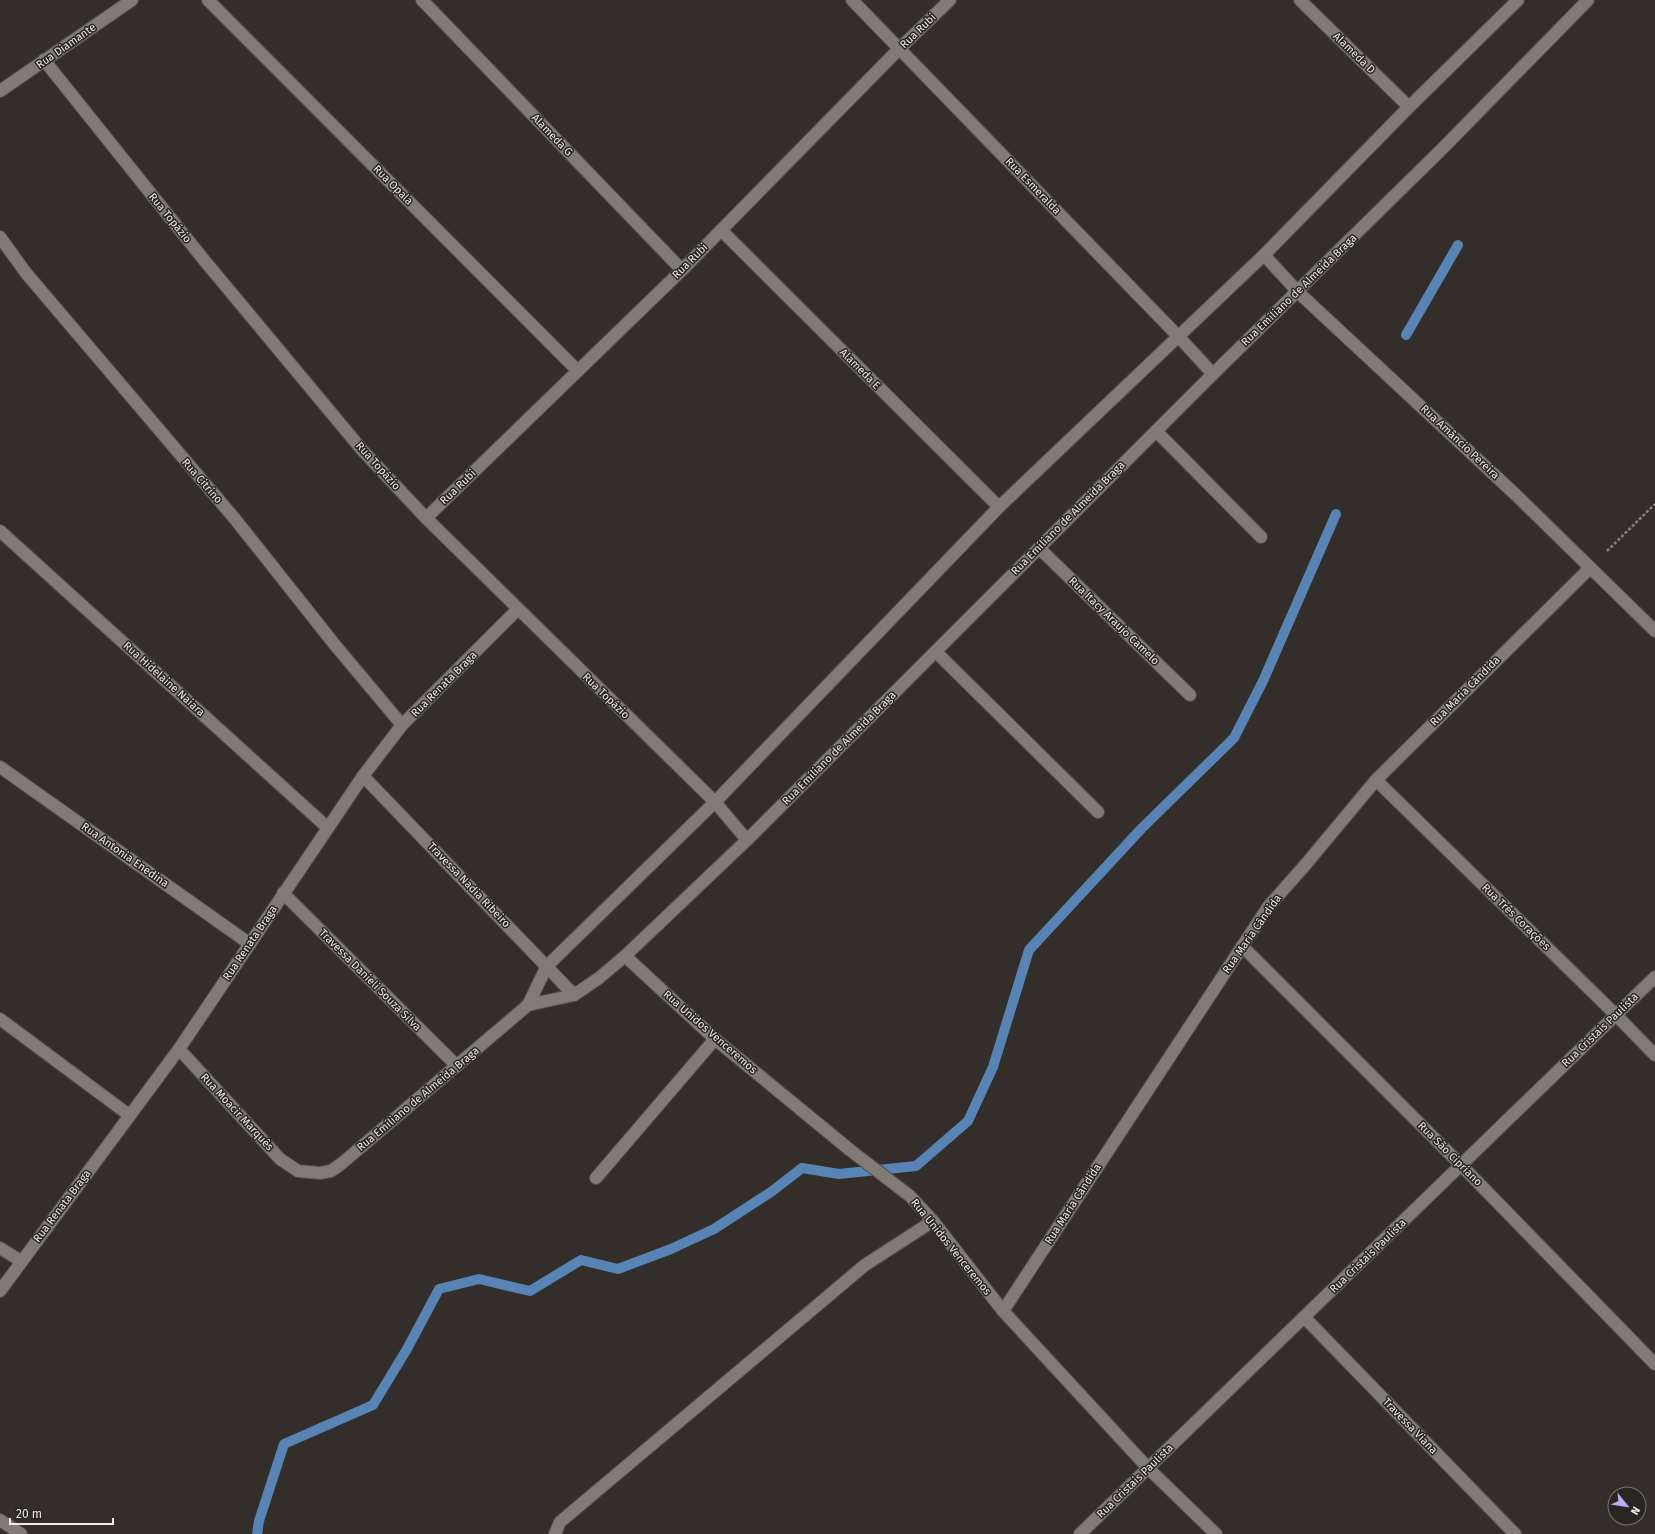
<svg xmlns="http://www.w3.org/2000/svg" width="1655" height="1534" viewBox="0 0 1655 1534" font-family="'Fira Sans',sans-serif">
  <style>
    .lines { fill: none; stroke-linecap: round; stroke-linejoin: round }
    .stream { stroke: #5784b4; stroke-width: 10 }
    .street-casing { stroke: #514e49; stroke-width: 14 }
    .secondary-casing { stroke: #514e49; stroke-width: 14 }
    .path { stroke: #85817d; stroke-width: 2.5; stroke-dasharray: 3 2; stroke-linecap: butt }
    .street { stroke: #807b75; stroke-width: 12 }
    .secondary { stroke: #807b75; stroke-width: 12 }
    .labels { text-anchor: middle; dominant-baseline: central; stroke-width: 3; stroke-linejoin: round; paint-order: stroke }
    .street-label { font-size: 11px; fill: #ece9e6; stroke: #292520 }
  </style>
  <rect width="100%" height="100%" fill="#332e2a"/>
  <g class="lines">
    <g class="stream">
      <path d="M 1406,335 L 1458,245"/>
      <path d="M 257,1534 L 259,1521 L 284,1444 L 373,1405 L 407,1349 L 439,1289 L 479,1279 L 530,1291 L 581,1260 L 618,1269 L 671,1249 L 714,1229 L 771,1192 L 802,1168 L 839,1174 L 916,1166 L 968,1121 L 993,1067 L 1029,950 L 1142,828 L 1234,738 L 1263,681 L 1336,514"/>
    </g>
    <g class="street-casing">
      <g id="street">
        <path d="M 208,0 L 578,371"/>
        <path d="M 422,0 L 682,270"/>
        <path d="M 852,0 L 1177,335 L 1213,374"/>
        <path d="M 1300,0 L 1409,107"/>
        <path d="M 44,60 L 204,260 L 363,451 L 426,518 L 715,802 L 747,840"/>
        <path d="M 0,91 L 132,0"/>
        <path d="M 721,230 L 999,507"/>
        <path d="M 0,237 L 26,273 L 235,519 L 335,645 L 402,725"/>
        <path d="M 1156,431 L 1261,537"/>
        <path d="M 426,518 L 682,270 L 899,49 L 950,0"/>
        <path d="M 0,531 L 328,828"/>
        <path d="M 1039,548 L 1190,695"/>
        <path d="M 936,652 L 1098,812"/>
        <path d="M 0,767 L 250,944"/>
        <path d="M 363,776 L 574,995"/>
        <path d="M 1376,780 L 1616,1015 L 1655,1055"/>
        <path d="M 283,893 L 457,1066"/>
        <path d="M 1242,946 L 1461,1165 L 1655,1364"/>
        <path d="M 625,956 L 715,1039 L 850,1150 L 910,1196 L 933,1221 L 1003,1311 L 1148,1468 L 1216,1534"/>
        <path d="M 0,1019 L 129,1115"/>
        <path d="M 179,1049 L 280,1159 L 298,1171 L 320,1173 L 331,1171 L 341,1164 L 528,1005"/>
        <path d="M 596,1178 L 715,1039"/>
        <path d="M 0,1248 L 21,1261"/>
        <path d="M 0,1291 L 179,1049 L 363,776 L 402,725 L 518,609"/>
        <path d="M 1003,1311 L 1268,907 L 1306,864 L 1376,780 L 1590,568"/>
        <path d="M 1304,1317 L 1515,1534"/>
        <path d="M 555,1534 L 560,1522 L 865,1265 L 933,1221"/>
        <path d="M 1080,1534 L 1655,977"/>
      </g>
    </g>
    <g class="secondary-casing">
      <g id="secondary">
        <path d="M 1264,255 L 1298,292 L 1516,495 L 1655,631"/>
        <path d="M 528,1005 L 574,995 L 599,978 L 625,956 L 747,840 L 1213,374 L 1444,147 L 1588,0"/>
        <path d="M 528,1005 L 547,966 L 715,802 L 999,507 L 1264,255 L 1409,107 L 1518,0"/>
        <path d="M 0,1520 L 21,1534"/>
      </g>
    </g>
    <path class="path" d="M 1607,551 L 1655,504"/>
    <use href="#street" class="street"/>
    <use href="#secondary" class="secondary"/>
  </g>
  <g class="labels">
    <g class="street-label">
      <text transform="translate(918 31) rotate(-44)">Rua Rubi</text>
      <text transform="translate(66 46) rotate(-35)">Rua Diamante</text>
      <text transform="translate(1354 53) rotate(44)">Alameda D</text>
      <text transform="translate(552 135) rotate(46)">Alameda G</text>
      <text transform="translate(393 185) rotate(45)">Rua Opala</text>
      <text transform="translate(1033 186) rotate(46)">Rua Esmeralda</text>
      <text transform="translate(170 218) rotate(51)">Rua Topázio</text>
      <text transform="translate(690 261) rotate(-45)">Rua Rubi</text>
      <text transform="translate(1299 290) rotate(-44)">Rua Emíliano de Almeida Braga</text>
      <text transform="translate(860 369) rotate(45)">Alameda E</text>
      <text transform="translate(1460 442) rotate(43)">Rua Amâncio Pereira</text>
      <text transform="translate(378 466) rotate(48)">Rua Topázio</text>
      <text transform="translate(202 481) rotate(49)">Rua Citrino</text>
      <text transform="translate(458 487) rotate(-44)">Rua Rubi</text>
      <text transform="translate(1068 518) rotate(-45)">Rua Emíliano de Almeida Braga</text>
      <text transform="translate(1114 621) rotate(44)">Rua Itacy Araujo Camelo</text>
      <text transform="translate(164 679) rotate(42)">Rua Hidelaine Naiara</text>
      <text transform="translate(444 684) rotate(-45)">Rua Renata Braga</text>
      <text transform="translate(1465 691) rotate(-45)">Rua Maria Cândida</text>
      <text transform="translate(606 696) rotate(44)">Rua Topázio</text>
      <text transform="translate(839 748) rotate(-45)">Rua Emíliano de Almeida Braga</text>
      <text transform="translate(125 855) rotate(35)">Rua Antonia Enedina</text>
      <text transform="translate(469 885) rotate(46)">Travessa Nadia Ribeiro</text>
      <text transform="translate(1516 917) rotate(44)">Rua Três Corações</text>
      <text transform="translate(1252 934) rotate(-55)">Rua Maria Cândida</text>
      <text transform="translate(250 943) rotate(-56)">Rua Renata Braga</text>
      <text transform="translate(370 980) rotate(45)">Travessa Danieli Souza Silva</text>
      <text transform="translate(1600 1030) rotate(-44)">Rua Cristais Paulista</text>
      <text transform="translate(710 1032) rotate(41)">Rua Unidos Venceremos</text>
      <text transform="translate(418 1099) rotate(-40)">Rua Emíliano de Almeida Braga</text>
      <text transform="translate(237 1112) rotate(47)">Rua Moacir Marquês</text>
      <text transform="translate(1450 1154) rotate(45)">Rua São Cipriano</text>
      <text transform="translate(1073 1204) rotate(-57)">Rua Maria Cândida</text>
      <text transform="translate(62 1206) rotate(-53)">Rua Renata Braga</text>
      <text transform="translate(951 1247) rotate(51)">Rua Unidos Venceremos</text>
      <text transform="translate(1368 1256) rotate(-44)">Rua Cristais Paulista</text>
      <text transform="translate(1410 1426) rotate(46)">Travessa Viana</text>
      <text transform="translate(1135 1481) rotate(-44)">Rua Cristais Paulista</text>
    </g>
  </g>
  <g transform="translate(1627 1506) rotate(120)"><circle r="19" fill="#292520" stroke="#77736f"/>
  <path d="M0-3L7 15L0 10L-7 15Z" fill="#b8abf7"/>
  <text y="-6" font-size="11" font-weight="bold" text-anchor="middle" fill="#ece9e6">N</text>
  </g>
  <path d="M10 1518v6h103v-6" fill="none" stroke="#ece9e6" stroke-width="2"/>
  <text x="16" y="1518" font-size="12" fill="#ece9e6" stroke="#292520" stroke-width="3" paint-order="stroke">20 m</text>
</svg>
